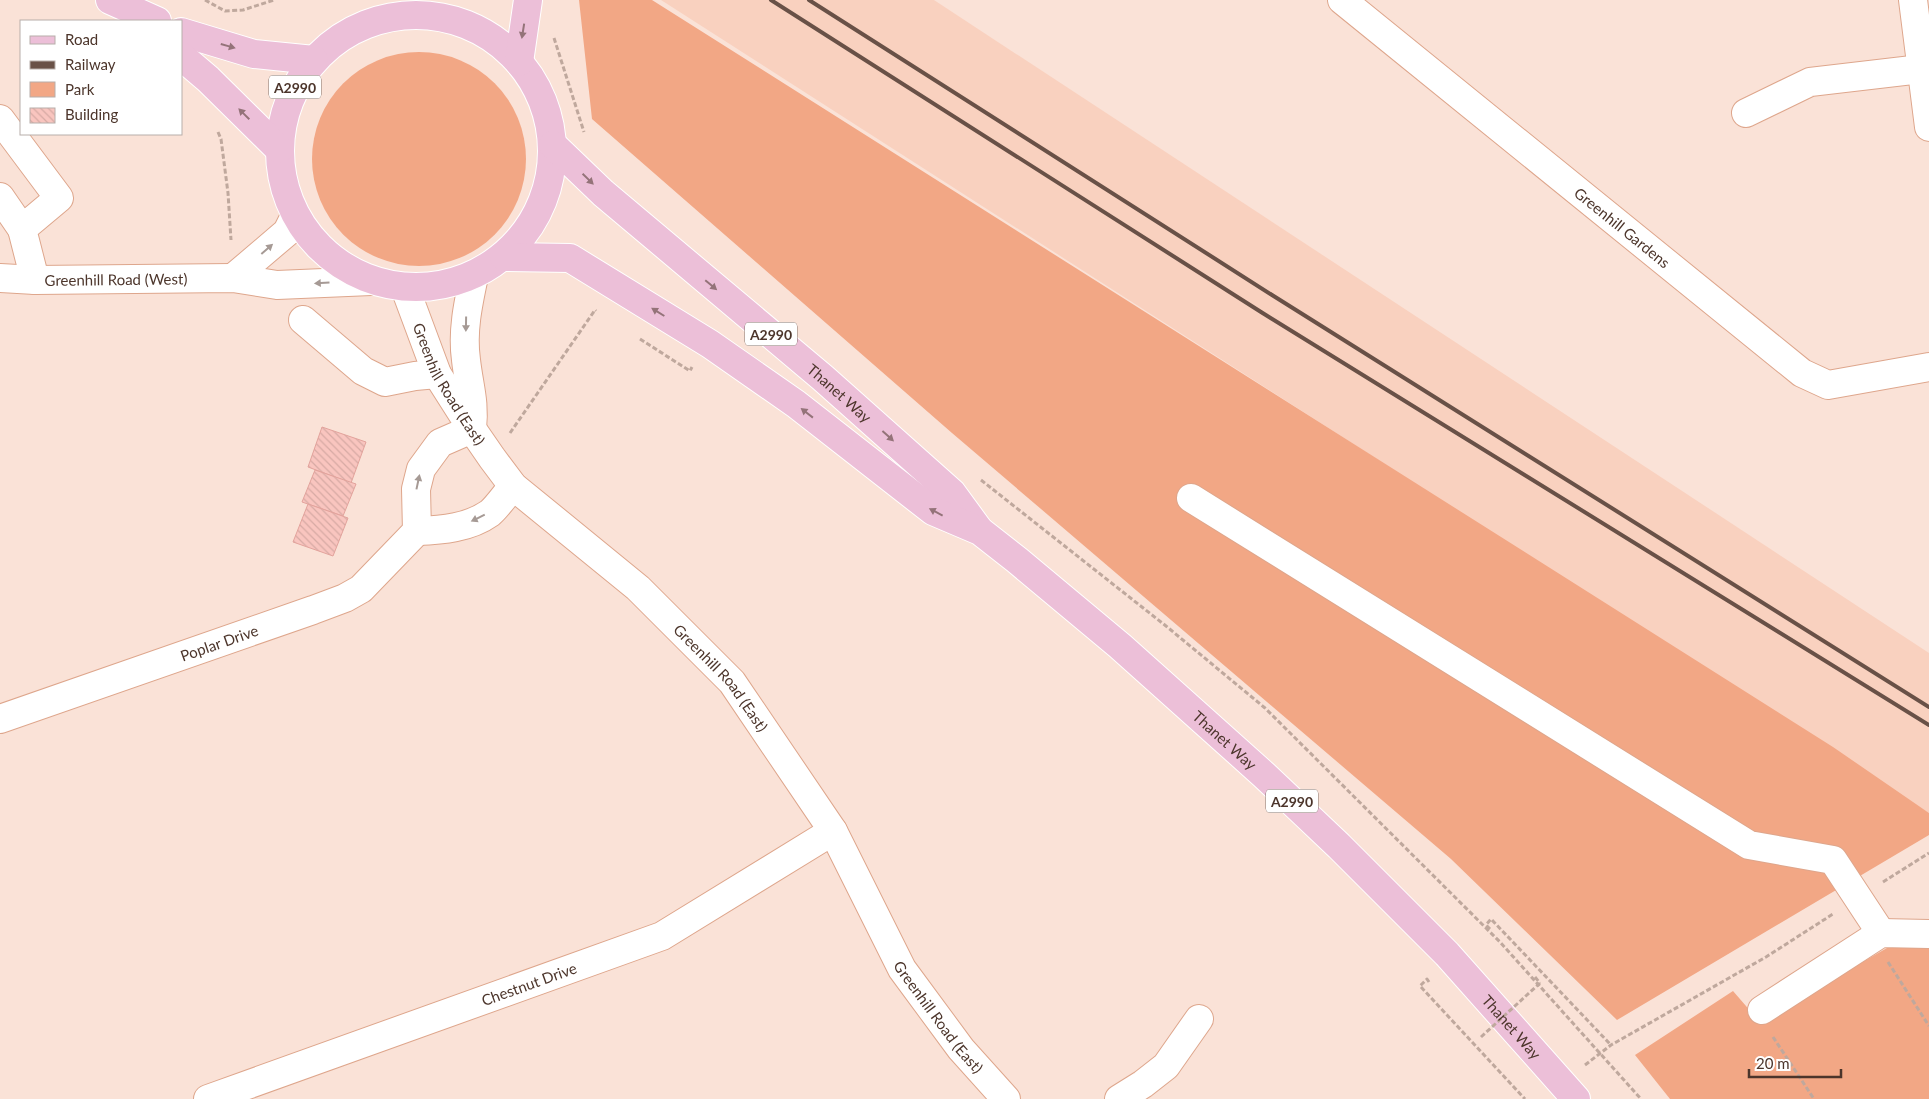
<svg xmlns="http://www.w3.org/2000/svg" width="1929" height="1099" viewBox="0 0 1929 1099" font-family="Lato,sans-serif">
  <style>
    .built { fill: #f9d1bf }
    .green { fill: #f2a785 }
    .building { fill: url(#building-back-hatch); stroke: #e2a39c }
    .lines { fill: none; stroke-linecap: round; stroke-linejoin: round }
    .minor-casing { stroke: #dea68c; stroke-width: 30 }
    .major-casing { stroke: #fff; stroke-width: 30 }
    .path { stroke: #bfa89d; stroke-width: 3; stroke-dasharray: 5 2.5; stroke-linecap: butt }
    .minor { stroke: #fff; stroke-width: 28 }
    .major { stroke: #ecbfd8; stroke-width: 28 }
    .rail { stroke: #695147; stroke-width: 4 }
    .path-bridge { stroke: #bfa89d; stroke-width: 3; stroke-dasharray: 5 2.5; stroke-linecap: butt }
    .oneway { fill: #947379 }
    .oneway2 { fill: #a69a95 }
    .labels { text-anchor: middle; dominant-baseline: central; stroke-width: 5; stroke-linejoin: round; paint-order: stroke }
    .shield { fill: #fff; stroke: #82726b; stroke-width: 1 }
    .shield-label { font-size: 14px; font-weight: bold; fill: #4c352b }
    .street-label { font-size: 15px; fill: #4c352b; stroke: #fff }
  </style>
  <defs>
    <pattern id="building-back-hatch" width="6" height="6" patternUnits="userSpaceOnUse" patternTransform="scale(1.25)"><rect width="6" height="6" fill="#f9c5bf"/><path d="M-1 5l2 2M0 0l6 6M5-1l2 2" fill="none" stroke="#d7aaa4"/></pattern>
  </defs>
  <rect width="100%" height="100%" fill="#fae2d7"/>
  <path class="built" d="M 661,0 L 934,0 L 1929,653 L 1929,813 Z"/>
  <g class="green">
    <path d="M 579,0 L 652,0 L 1833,747 L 1929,813 L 1929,835 L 1617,1020 L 1451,859 L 952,433 L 592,119 Z"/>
    <circle cx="419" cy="159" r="107"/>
    <path d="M 1929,924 L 1929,1099 L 1670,1099 L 1635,1055 L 1733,991 L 1759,1021 Z"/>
  </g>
  <g class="building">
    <path d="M 322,427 L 366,442 L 351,483 L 308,467 Z"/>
    <path d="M 315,470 L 356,484 L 343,516 L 302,502 Z"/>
    <path d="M 308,504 L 348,518 L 333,556 L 293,542 Z"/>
  </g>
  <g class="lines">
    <g class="minor-casing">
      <g id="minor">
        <path id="s1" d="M 1342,0 L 1802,373 L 1828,385 L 1929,367"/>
        <path d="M 1913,0 L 1929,127"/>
        <path d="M 1746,113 L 1810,82 L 1921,69"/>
        <path d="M 0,119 L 59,198 L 22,229 L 35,280"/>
        <path d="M 0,197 L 22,229"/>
        <path id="s2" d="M 0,278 L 35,280 L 233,278 L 277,285 L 371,281"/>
        <path d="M 233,278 L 287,232 L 295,216"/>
        <path id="s3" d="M 405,288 L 437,374 L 472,429 L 492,458 L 513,486 L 638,588 L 732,682 L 833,831 L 902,969 L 961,1049 L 1006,1099"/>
        <path d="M 303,320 L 363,371 L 385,382 L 415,376 L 437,374"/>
        <path d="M 472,429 C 475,401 469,387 466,360 C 462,332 468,304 474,276"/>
        <path d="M 1191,498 L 1749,845 L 1833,860 L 1881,933"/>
        <path d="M 417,531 C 442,530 469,528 490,513 C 498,506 506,494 513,486"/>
        <path id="s4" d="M 0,719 L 313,610 L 345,598 L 361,589 L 417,531 L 416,489 L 421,469 L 440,443 L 472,429"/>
        <path d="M 1762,1010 L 1881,933 L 1929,934"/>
        <path id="s5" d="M 208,1099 L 662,936 L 833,831"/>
        <path d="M 1119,1099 L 1143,1084 L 1166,1066 L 1199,1019"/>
      </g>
    </g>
    <g class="major-casing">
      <g id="major">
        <path d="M 110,0 L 157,21"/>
        <circle cx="416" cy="151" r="136"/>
        <path d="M 181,32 L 254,54 L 314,60"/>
        <path d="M 181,56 L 208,79 L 279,149"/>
        <path d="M 519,62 L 528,0"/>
        <path id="s6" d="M 553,145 L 603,193 L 823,378 L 952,493 L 979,530"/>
        <path id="s7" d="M 504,257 L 570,258 L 710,344 L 796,404 L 933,511 L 980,531 L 1017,560 L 1120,646 L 1264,775 L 1339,846 L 1447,954 L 1576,1099"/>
      </g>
    </g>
    <g class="path">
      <path d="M 205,0 L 225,11 L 243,10 L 274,0"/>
      <path d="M 554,38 L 584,132"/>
      <path d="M 218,132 L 221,139 L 228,193 L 231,240"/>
      <path d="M 640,339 L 690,371 L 692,367"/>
      <path d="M 510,433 L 595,310 L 596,311"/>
      <path d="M 981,480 L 1166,626 L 1265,708 L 1500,942 L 1641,1099"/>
      <path d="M 1883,882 L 1929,853"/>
      <path d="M 1490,929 L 1486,925 L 1491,919 L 1611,1045"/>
      <path d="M 1888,962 L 1929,1026"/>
      <path d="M 1535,977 L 1540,983"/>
      <path d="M 1429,982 L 1427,979 L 1420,986 L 1525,1099"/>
      <path d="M 1773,1037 L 1814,1099"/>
      <path d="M 1585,1065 L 1611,1045 L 1766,957 L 1833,914"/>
    </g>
    <use href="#minor" class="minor"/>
    <use href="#major" class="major"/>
    <g class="rail">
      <path d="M 771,0 L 1261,312 L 1929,725"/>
      <path d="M 809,0 L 1272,295 L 1929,707"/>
    </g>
    <path class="path-bridge" d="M 1481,1037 L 1540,983"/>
  </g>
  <defs><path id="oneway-solid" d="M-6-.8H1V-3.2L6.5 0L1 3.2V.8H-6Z" transform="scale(1.25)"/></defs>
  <g class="oneway">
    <use href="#oneway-solid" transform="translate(523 31) rotate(99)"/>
    <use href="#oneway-solid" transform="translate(228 46) rotate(16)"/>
    <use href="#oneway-solid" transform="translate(244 114) rotate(-135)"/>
    <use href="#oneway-solid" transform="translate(588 179) rotate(44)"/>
    <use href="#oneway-solid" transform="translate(711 285) rotate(40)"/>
    <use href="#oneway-solid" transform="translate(658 312) rotate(-148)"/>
    <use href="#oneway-solid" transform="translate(807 413) rotate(-142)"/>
    <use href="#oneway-solid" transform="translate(888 436) rotate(42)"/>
    <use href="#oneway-solid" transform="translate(936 512) rotate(-152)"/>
  </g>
  <g class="oneway2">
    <use href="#oneway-solid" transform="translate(267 249) rotate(-41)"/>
    <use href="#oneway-solid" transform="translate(322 283) rotate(177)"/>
    <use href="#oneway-solid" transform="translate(466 324) rotate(91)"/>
    <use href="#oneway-solid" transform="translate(418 482) rotate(-78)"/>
    <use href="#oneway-solid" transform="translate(478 518) rotate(154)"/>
  </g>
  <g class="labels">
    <g class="shield">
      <rect x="269" y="75.5" width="52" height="23" rx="4"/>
      <rect x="745" y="322.5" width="52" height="23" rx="4"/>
      <rect x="1266" y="789.5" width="52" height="23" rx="4"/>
    </g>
    <g class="shield-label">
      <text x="295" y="87">A2990</text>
      <text x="771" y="334">A2990</text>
      <text x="1292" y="801">A2990</text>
    </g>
    <g class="street-label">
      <text stroke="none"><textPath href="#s1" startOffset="361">Greenhill Gardens</textPath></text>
      <text stroke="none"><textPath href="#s2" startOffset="116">Greenhill Road (West)</textPath></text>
      <text stroke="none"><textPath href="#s3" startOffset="106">Greenhill Road (East)</textPath></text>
      <text stroke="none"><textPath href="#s6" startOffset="379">Thanet Way</textPath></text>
      <text stroke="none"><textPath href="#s4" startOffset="232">Poplar Drive</textPath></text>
      <text stroke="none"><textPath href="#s3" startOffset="511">Greenhill Road (East)</textPath></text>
      <text stroke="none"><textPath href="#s7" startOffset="882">Thanet Way</textPath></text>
      <text stroke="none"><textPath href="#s5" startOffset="341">Chestnut Drive</textPath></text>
      <text stroke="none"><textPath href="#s3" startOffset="916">Greenhill Road (East)</textPath></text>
      <text stroke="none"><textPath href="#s7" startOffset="1288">Thanet Way</textPath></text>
    </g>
  </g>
  <rect x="20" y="20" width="162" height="115" fill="#ffffff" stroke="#b7aeaa"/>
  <rect x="30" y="36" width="25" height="8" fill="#ecbfd8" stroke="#b7aeaa"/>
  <text x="65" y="45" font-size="15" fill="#4c352b">Road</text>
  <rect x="30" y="61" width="25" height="8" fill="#695147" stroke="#b7aeaa"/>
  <text x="65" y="70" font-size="15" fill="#4c352b">Railway</text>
  <rect x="30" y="82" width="25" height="15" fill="#f2a785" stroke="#b7aeaa"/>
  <text x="65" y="95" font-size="15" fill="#4c352b">Park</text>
  <rect x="30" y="108" width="25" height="15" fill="url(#building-back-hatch)" stroke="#b7aeaa"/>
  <text x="65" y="120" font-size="15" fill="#4c352b">Building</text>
  <path d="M1749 1069v8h92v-8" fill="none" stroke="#4c352b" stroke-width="2.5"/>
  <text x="1756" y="1069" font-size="15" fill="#4c352b" stroke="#ffffff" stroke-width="4" paint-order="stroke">20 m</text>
</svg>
